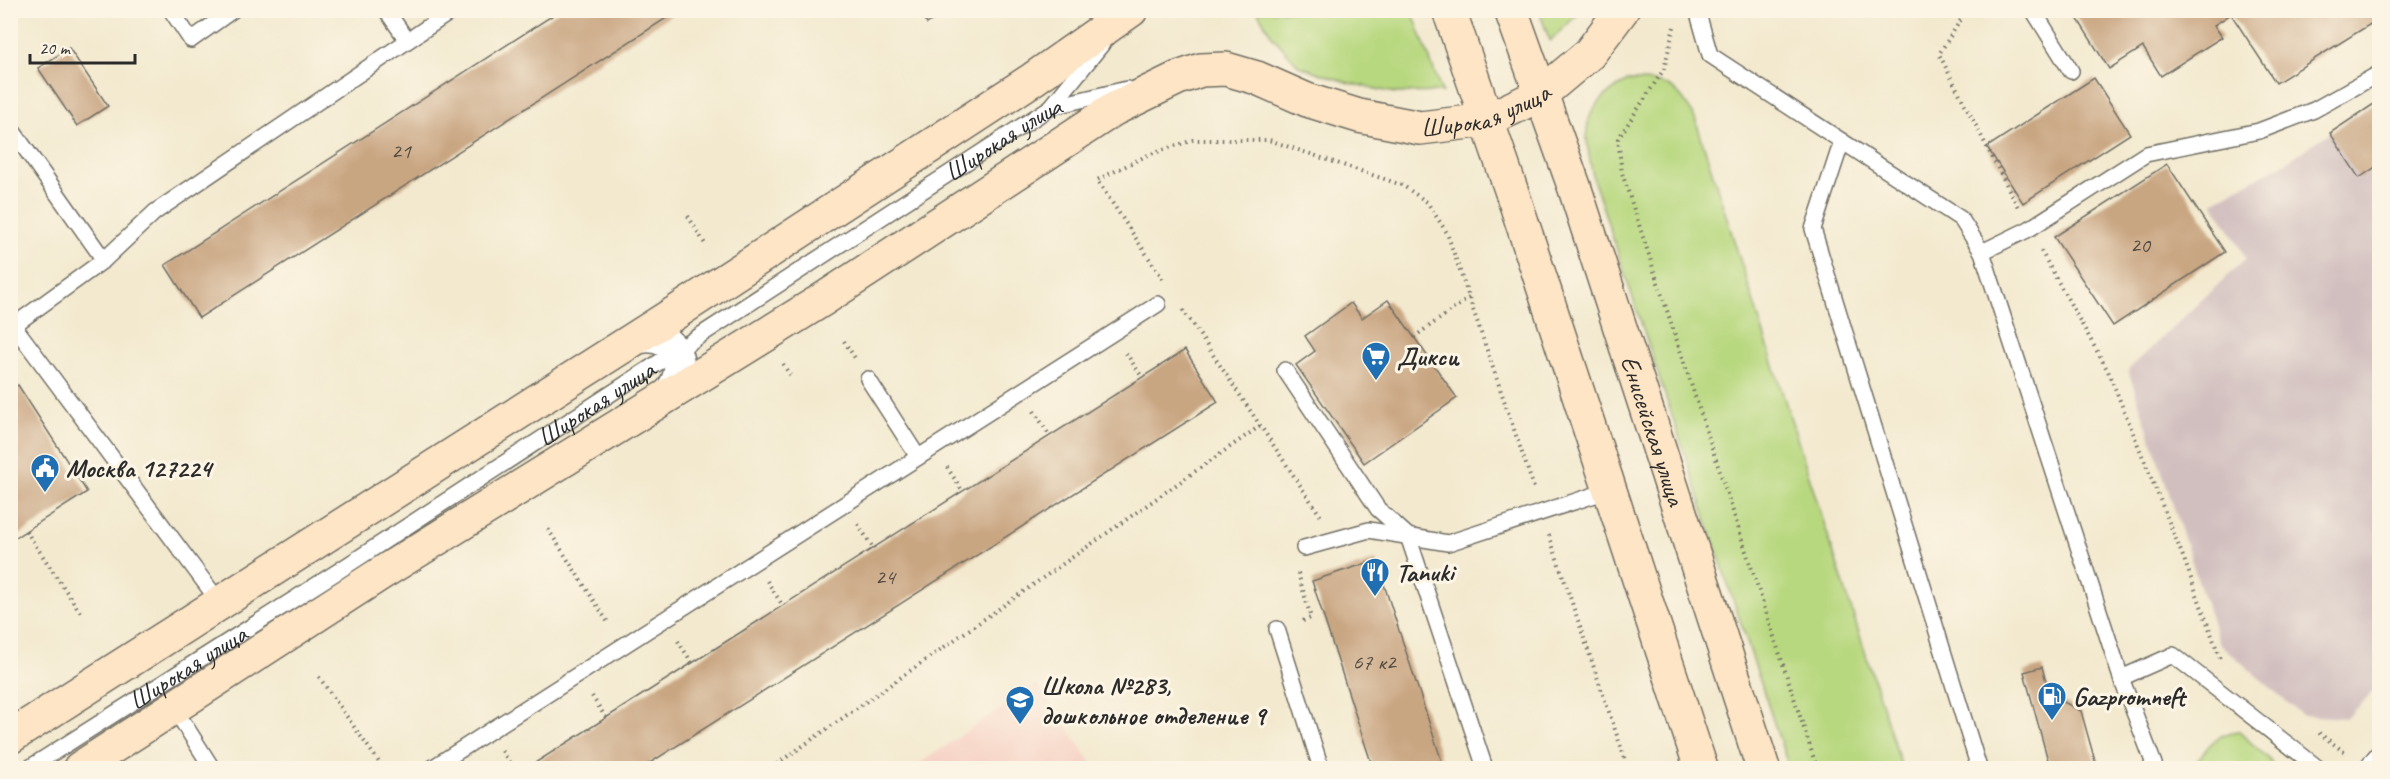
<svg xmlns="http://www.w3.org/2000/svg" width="2390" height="779" viewBox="0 0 2390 779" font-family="Caveat,sans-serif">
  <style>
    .built { fill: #f6d2c5 }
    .industrial { fill: #d1bfbf }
    .green { fill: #b8d87f; stroke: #728255; stroke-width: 1.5 }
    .building { fill: #c9a682 }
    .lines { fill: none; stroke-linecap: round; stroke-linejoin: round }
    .service-casing { stroke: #716e64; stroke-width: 18 }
    .minor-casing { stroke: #716e64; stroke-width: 33 }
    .secondary-casing { stroke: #716e64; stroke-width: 36 }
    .path { stroke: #716e64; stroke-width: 4; stroke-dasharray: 1.5 4.5; stroke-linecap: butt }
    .service { stroke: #fff; stroke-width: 15 }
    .minor { stroke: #fff; stroke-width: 30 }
    .secondary { stroke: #fde5c5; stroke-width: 33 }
    .labels { text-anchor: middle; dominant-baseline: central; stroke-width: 6; stroke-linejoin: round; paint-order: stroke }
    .number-label { font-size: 22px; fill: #524a41 }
    .street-label { font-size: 26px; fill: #2b2b2b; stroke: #fcf5e5 }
    .poi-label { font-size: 26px; font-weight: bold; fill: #2b2b2b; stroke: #fcf5e5; text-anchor: start }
  </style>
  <rect width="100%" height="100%" fill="#fcf5e5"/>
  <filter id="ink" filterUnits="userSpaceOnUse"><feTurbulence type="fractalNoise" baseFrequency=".0167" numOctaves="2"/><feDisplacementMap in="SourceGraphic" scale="12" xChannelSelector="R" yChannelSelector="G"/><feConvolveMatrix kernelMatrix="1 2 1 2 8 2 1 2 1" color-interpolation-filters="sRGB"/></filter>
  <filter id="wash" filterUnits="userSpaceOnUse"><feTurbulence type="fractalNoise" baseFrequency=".008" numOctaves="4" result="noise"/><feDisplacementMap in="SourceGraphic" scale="24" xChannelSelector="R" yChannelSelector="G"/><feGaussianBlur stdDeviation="1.35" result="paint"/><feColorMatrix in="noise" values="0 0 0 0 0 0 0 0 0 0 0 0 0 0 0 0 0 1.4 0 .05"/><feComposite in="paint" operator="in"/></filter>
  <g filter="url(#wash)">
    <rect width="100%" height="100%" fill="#f3e9cf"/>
    <path class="built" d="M 1037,684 L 1095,768 L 913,768 Z"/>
    <path class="industrial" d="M 2379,100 L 2379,686 L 2346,718 L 2302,715 L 2219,643 L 2128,370 L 2246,258 L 2213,202 L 2286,162 Z"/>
    <g class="green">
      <path d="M 1257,11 L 1412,11 L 1442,92 L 1395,93 L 1349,83 L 1299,66 L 1272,36 Z"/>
      <path d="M 1539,11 L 1539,10 L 1581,11 L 1550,41 Z"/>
      <path d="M 1628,81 C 1667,81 1675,83 1695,118 L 1902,768 L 1789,768 L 1594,181 C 1584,131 1577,109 1628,81 Z"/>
      <path d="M 2238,731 L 2268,758 L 2275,768 L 2192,768 C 2205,750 2214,734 2238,731 Z"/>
    </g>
    <g id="blocks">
      <g class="building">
        <path d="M 561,10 L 679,10 L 199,318 L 165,265 Z"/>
        <path d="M 918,10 L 947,10 L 927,24 Z"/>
        <path d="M 2072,10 L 2380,10 L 2380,18 L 2276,83 L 2231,14 L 2214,25 L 2222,37 L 2161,76 L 2143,47 L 2109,69 Z"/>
        <path d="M 69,48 L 108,106 L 77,126 L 38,68 Z"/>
        <path d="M 2094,78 L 2130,134 L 2023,203 L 1987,147 Z"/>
        <path d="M 2380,100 L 2380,164 L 2359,178 L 2330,133 Z"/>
        <path d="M 2167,164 L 2225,252 L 2113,326 L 2054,237 Z"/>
        <path d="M 1388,300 L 1457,398 L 1364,463 L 1296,365 L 1315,351 L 1305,336 L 1351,303 L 1362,318 Z"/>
        <path d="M 1185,350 L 1218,402 L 642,768 L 527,768 Z"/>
        <path d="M 18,385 L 87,492 L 10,541 L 10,390 Z"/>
        <path d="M 1376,560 L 1444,768 L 1373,768 L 1365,744 L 1312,581 Z"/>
        <path d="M 2042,667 L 2050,695 L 2081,711 L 2097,768 L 2050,768 L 2024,672 Z"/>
      </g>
    </g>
  </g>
  <g filter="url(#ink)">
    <use href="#blocks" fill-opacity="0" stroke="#716e64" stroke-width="1.5"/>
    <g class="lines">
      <g class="service-casing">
        <g id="service">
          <path d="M 171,10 L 191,40 L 233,10"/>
          <path d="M 386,10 L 407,40"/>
          <path d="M 1697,10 L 1710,55 L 1961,219 L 1982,252 L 2121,678 L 2154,764 L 2150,768"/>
          <path d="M 2033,10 L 2071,71"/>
          <path d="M 1051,107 L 1102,44"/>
          <path d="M 10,127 L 104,260"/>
          <path d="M 1842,141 L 1813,229 L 1979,768"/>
          <path d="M 1982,252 L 2029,229 L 2146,154 L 2259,131 L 2314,110 L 2380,73"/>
          <path d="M 14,326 L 220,603"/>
          <path d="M 10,328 L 104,260 L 155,212 L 453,10"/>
          <path d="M 1285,370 L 1378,509 L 1408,536 L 1485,768"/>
          <path d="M 868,379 L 918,457"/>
          <path d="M 1304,548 L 1369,530 L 1448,543 L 1610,490"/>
          <path d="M 1277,629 L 1321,768"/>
          <path d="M 2121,678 L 2173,655 L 2318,768"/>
          <path d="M 174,708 L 212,768"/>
          <path id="s1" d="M 29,768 L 340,570 L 1051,107 L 1127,89"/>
          <path d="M 432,768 L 1158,304"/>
          <path d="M 2366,768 L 2380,751"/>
        </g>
      </g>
      <g class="minor-casing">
        <path id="minor" d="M 630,341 C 671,325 696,365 666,396"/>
      </g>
      <g class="secondary-casing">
        <g id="secondary">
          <path d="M 1449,10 L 1517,207 L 1701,768"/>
          <path id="s2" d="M 1511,10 L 1574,186 L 1763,768"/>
          <path d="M 10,737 L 675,313 L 1033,79 L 1131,10"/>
          <path id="s3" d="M 80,768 L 380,574 L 822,300 L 1114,109 L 1178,78 L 1201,70 L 1226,69 L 1257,78 L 1307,100 L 1359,116 L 1420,128 L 1487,120 L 1540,95 L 1589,54 L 1622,10"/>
        </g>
      </g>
      <g class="path">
        <path d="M 1967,10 L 1939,54 L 2018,207"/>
        <path d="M 1674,27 L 1664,69 L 1618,139 L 1622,173 L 1817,768"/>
        <path d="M 688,216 L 705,244"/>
        <path d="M 2041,251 L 2108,371 L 2184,559 L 2220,658"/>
        <path d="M 1163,279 L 1097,180 L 1148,155 L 1193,140 L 1269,140 L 1402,185 L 1427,202 L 1447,233 L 1534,488"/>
        <path d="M 1183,310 L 1322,518"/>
        <path d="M 1414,337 L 1469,298"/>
        <path d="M 844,341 L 855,358"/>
        <path d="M 1126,353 L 1142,377"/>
        <path d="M 783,364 L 790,375"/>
        <path d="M 1034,411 L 1050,436"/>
        <path d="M 947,467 L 963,492"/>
        <path d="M 858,524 L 873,548"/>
        <path d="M 548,529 L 609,624"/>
        <path d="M 26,531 L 80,612"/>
        <path d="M 1549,535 L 1628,768"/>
        <path d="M 1298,573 L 1311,618 L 1300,622"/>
        <path d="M 767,581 L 783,606"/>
        <path d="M 678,641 L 692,663"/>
        <path d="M 319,677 L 383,768"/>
        <path d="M 592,696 L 606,718"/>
        <path d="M 2319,733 L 2347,754"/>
        <path d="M 502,751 L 513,768"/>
        <path d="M 777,764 L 1260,426"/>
        <path d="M 769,768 L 777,764 L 783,768"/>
      </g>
      <use href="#service" class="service"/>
      <use href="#minor" class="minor"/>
      <use href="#secondary" class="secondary"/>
    </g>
  </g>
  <defs>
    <g id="supermarket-pin" transform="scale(1.5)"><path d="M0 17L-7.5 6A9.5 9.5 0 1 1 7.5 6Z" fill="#1f6fb2" stroke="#fcf5e5"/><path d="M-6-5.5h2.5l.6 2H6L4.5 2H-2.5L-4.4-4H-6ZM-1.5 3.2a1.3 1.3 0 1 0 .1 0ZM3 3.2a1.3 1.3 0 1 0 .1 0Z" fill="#fff"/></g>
    <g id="civic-pin" transform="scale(1.5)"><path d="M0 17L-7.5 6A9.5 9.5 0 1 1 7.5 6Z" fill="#1f6fb2" stroke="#fcf5e5"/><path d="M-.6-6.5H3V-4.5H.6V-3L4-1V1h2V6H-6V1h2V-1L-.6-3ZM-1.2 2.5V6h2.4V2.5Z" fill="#fff"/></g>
    <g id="restaurant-pin" transform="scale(1.5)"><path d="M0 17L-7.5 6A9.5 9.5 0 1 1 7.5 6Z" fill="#1f6fb2" stroke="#fcf5e5"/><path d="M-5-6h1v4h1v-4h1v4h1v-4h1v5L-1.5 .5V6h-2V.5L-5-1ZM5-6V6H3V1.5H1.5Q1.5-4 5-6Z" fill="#fff"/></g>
    <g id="fuel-pin" transform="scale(1.5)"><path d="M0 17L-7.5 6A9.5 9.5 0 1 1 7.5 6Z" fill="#1f6fb2" stroke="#fcf5e5"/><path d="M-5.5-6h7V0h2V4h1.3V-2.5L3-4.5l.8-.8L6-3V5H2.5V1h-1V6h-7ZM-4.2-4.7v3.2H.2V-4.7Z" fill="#fff"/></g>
    <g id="school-pin" transform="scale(1.5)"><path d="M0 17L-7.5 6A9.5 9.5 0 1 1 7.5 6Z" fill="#1f6fb2" stroke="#fcf5e5"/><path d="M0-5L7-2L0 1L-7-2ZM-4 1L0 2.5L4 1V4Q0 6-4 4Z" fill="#fff"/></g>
  </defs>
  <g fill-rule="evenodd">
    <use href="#supermarket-pin" x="1376" y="356"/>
    <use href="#civic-pin" x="45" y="468"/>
    <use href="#restaurant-pin" x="1375" y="572"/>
    <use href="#fuel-pin" x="2052" y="696"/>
    <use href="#school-pin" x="1020" y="700"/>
  </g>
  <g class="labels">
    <g class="number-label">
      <text x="401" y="151">21</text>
      <text x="2140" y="245">20</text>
      <text x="885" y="577">24</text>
      <text x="1374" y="662">67 к2</text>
    </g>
    <g class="street-label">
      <text stroke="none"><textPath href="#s3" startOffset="1618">Широкая улица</textPath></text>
      <text stroke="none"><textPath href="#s1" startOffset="1160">Широкая улица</textPath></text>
      <text stroke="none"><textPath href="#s1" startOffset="674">Широкая улица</textPath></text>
      <text stroke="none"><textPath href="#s2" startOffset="444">Енисейская улица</textPath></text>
      <text stroke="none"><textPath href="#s1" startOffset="188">Широкая улица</textPath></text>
    </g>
    <g class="poi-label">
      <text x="1397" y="356">Дикси</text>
      <text x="66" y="468">Москва 127224</text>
      <text x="1396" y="572">Tanuki</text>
      <text x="1041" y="685">Школа №283,<tspan x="1041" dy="30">дошкольное отделение 9</tspan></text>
      <text x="2073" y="696">Gazpromneft</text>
    </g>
  </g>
  <rect width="2390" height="779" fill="none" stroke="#fcf5e5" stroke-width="36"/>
  <path d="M30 54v9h105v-9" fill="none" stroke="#2b2b2b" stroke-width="3"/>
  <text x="39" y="54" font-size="18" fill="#2b2b2b" stroke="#fcf5e5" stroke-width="4.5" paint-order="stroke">20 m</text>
</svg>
